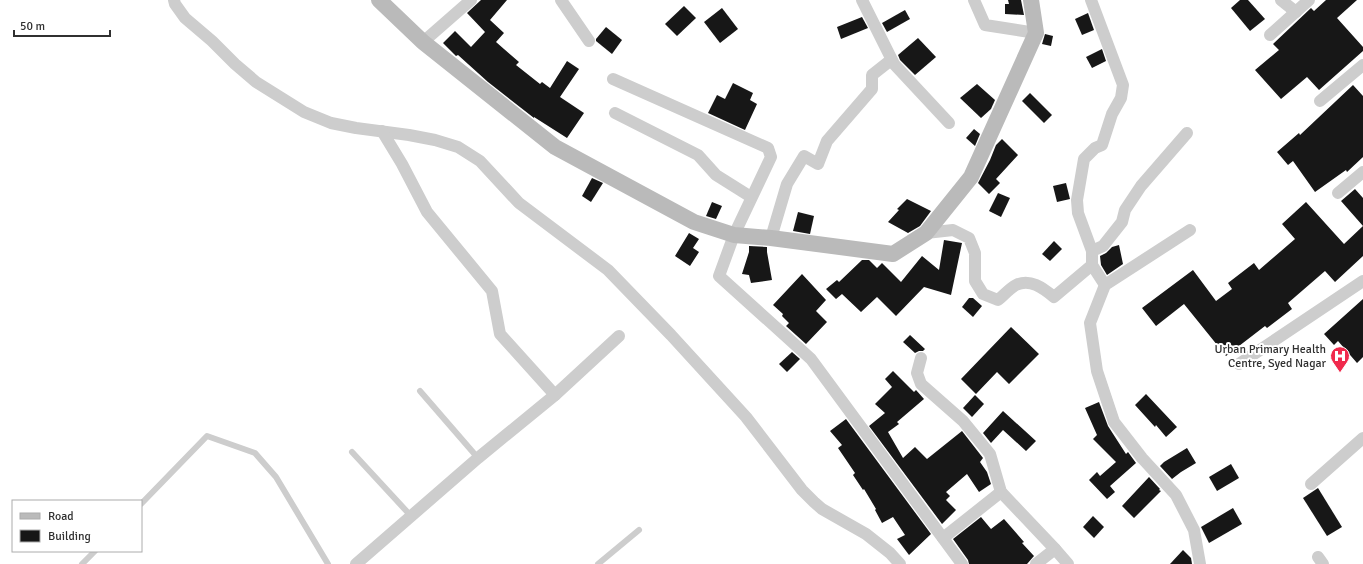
<svg xmlns="http://www.w3.org/2000/svg" width="1363" height="564" viewBox="0 0 1363 564" font-family="Signika,sans-serif">
  <style>
    .building { fill: #171717 }
    .lines { fill: none; stroke-linecap: round; stroke-linejoin: round }
    .lane { stroke: #cdcdcd; stroke-width: 6 }
    .street { stroke: #cdcdcd; stroke-width: 12 }
    .secondary { stroke: #bababa; stroke-width: 16 }
    .labels { text-anchor: middle; dominant-baseline: central; stroke-width: 4; stroke-linejoin: round; paint-order: stroke }
    .poi-label { font-size: 12px; fill: #303030; stroke: #fff; text-anchor: end }
  </style>
  <rect width="100%" height="100%" fill="#fff"/>
  <g class="building">
    <path d="M 481,0 L 507,0 L 490,20 L 504,33 L 496,42 L 519,62 L 516,65 L 540,84 L 542,82 L 550,88 L 567,61 L 579,69 L 560,97 L 584,113 L 567,138 L 534,117 L 534,118 L 488,82 L 458,55 L 456,56 L 443,43 L 455,31 L 471,47 L 485,32 L 467,13 Z"/>
    <path d="M 1008,0 L 1021,0 L 1024,15 L 1005,14 L 1005,4 L 1009,4 Z"/>
    <path d="M 1240,0 L 1248,0 L 1265,19 L 1250,31 L 1231,8 Z"/>
    <path d="M 1326,0 L 1357,0 L 1337,18 L 1363,47 L 1363,51 L 1319,90 L 1307,77 L 1281,99 L 1255,70 L 1279,50 L 1273,44 L 1311,8 L 1314,11 Z"/>
    <path d="M 684,6 L 696,18 L 677,36 L 665,24 Z"/>
    <path d="M 722,8 L 738,29 L 720,43 L 704,22 Z"/>
    <path d="M 905,10 L 910,19 L 887,32 L 882,23 Z"/>
    <path d="M 1088,13 L 1094,30 L 1082,35 L 1075,19 Z"/>
    <path d="M 862,17 L 868,28 L 841,39 L 837,27 Z"/>
    <path d="M 606,27 L 622,40 L 612,54 L 596,41 L 596,39 Z"/>
    <path d="M 1045,34 L 1053,36 L 1051,46 L 1042,44 Z"/>
    <path d="M 918,38 L 936,57 L 915,75 L 900,60 L 898,55 Z"/>
    <path d="M 1102,49 L 1106,61 L 1092,68 L 1086,57 Z"/>
    <path d="M 733,83 L 753,93 L 750,100 L 757,104 L 745,130 L 708,113 L 717,95 L 725,99 Z"/>
    <path d="M 977,84 L 995,100 L 991,109 L 981,118 L 960,98 Z"/>
    <path d="M 1353,85 L 1363,96 L 1363,157 L 1347,172 L 1346,170 L 1315,192 L 1293,161 L 1288,165 L 1277,152 L 1299,133 L 1300,135 Z"/>
    <path d="M 1030,93 L 1052,115 L 1044,123 L 1022,101 Z"/>
    <path d="M 974,129 L 980,134 L 975,146 L 966,138 Z"/>
    <path d="M 1002,139 L 1018,155 L 996,179 L 1000,183 L 989,194 L 978,183 L 990,160 L 996,145 Z"/>
    <path d="M 592,178 L 603,183 L 591,202 L 582,196 Z"/>
    <path d="M 1066,183 L 1070,199 L 1057,202 L 1053,186 Z"/>
    <path d="M 1355,189 L 1363,198 L 1363,256 L 1335,282 L 1325,271 L 1288,303 L 1292,309 L 1267,328 L 1265,326 L 1226,356 L 1184,304 L 1156,326 L 1142,308 L 1193,270 L 1216,301 L 1232,289 L 1228,283 L 1254,263 L 1259,270 L 1295,239 L 1282,224 L 1306,202 L 1344,244 L 1363,226 L 1341,201 Z"/>
    <path d="M 998,193 L 1010,198 L 1001,217 L 989,211 Z"/>
    <path d="M 907,199 L 931,211 L 920,226 L 908,233 L 888,222 L 899,210 L 897,209 Z"/>
    <path d="M 712,202 L 722,206 L 716,219 L 706,216 Z"/>
    <path d="M 798,212 L 814,216 L 810,234 L 793,231 Z"/>
    <path d="M 689,233 L 699,239 L 693,248 L 699,252 L 690,266 L 675,256 Z"/>
    <path d="M 944,240 L 962,243 L 951,295 L 924,287 L 896,316 L 877,297 L 861,312 L 842,294 L 836,299 L 826,289 L 837,280 L 839,282 L 862,260 L 869,260 L 877,268 L 882,263 L 901,282 L 922,256 L 939,270 Z"/>
    <path d="M 1054,241 L 1062,249 L 1050,261 L 1042,254 Z"/>
    <path d="M 1119,245 L 1123,264 L 1107,275 L 1101,265 L 1100,256 L 1106,253 L 1112,247 Z"/>
    <path d="M 749,246 L 767,247 L 767,252 L 772,280 L 751,283 L 749,275 L 742,274 L 749,252 Z"/>
    <path d="M 802,274 L 826,300 L 816,311 L 827,322 L 806,344 L 786,326 L 789,323 L 782,316 L 783,314 L 773,305 Z"/>
    <path d="M 969,298 L 973,298 L 982,306 L 973,317 L 962,307 Z"/>
    <path d="M 1363,299 L 1363,357 L 1357,363 L 1338,341 L 1334,345 L 1324,334 Z"/>
    <path d="M 1011,327 L 1039,354 L 1009,384 L 997,372 L 976,394 L 961,379 Z"/>
    <path d="M 910,335 L 925,349 L 923,351 L 919,351 L 915,353 L 903,342 Z"/>
    <path d="M 792,352 L 800,359 L 787,372 L 779,364 Z"/>
    <path d="M 893,371 L 914,392 L 916,390 L 924,399 L 897,422 L 899,424 L 888,432 L 903,458 L 915,447 L 927,459 L 962,431 L 983,458 L 980,462 L 987,472 L 991,484 L 979,492 L 967,474 L 946,492 L 950,496 L 946,500 L 956,510 L 942,524 L 869,426 L 885,413 L 875,404 L 892,387 L 885,379 Z"/>
    <path d="M 1146,394 L 1177,427 L 1166,437 L 1156,425 L 1155,427 L 1135,405 Z"/>
    <path d="M 975,395 L 984,404 L 972,417 L 963,408 Z"/>
    <path d="M 1099,402 L 1108,426 L 1126,454 L 1128,452 L 1136,463 L 1110,486 L 1115,492 L 1107,499 L 1089,480 L 1097,472 L 1100,476 L 1116,462 L 1093,439 L 1097,435 L 1085,408 Z"/>
    <path d="M 1003,411 L 1036,441 L 1026,451 L 1003,430 L 991,443 L 983,433 Z"/>
    <path d="M 846,419 L 931,534 L 909,555 L 897,539 L 905,535 L 893,517 L 882,523 L 875,510 L 876,509 L 864,489 L 863,490 L 853,475 L 855,473 L 838,448 L 842,445 L 830,431 Z"/>
    <path d="M 1187,448 L 1196,463 L 1181,472 L 1172,479 L 1160,466 L 1164,462 Z"/>
    <path d="M 1231,464 L 1239,478 L 1217,491 L 1209,477 Z"/>
    <path d="M 1149,477 L 1160,489 L 1159,490 L 1161,491 L 1134,518 L 1122,506 Z"/>
    <path d="M 1318,488 L 1342,527 L 1327,536 L 1303,498 Z"/>
    <path d="M 1233,508 L 1242,524 L 1209,543 L 1201,527 Z"/>
    <path d="M 1093,516 L 1104,527 L 1094,538 L 1083,527 Z"/>
    <path d="M 981,517 L 991,529 L 1004,519 L 1024,542 L 1022,543 L 1034,556 L 1027,564 L 969,564 L 968,560 L 953,539 Z"/>
    <path d="M 1183,550 L 1191,558 L 1192,564 L 1170,564 Z"/>
  </g>
  <g class="lines">
    <g class="lane">
      <path d="M 420,391 L 478,458"/>
      <path d="M 352,452 L 411,516"/>
      <path d="M 141,504 L 207,436 L 255,453 L 276,477 L 328,564"/>
      <path d="M 82,564 L 95,551"/>
      <path d="M 598,564 L 639,530"/>
    </g>
    <g class="street">
      <path d="M 174,0 L 175,4 L 185,18 L 212,41 L 235,64 L 256,82 L 304,112 L 331,123 L 356,128 L 409,135 L 435,140 L 458,147 L 480,161 L 519,203 L 608,270 L 671,335 L 746,417 L 802,490 L 814,502 L 822,509 L 866,534 L 890,553 L 900,564"/>
      <path d="M 561,0 L 589,41"/>
      <path d="M 862,0 L 894,64 L 949,123"/>
      <path d="M 974,0 L 985,25 L 1036,33"/>
      <path d="M 1091,0 L 1123,85 L 1121,98 L 1112,114 L 1102,145 L 1095,148 L 1084,159 L 1077,200 L 1078,213 L 1092,251 L 1092,265 L 1105,285"/>
      <path d="M 1281,0 L 1296,12"/>
      <path d="M 1270,35 L 1309,0"/>
      <path d="M 423,42 L 471,0"/>
      <path d="M 613,79 L 768,148 L 771,157 L 734,235 L 719,276 L 811,359 L 962,564"/>
      <path d="M 1320,101 L 1363,65"/>
      <path d="M 615,113 L 698,155 L 716,175 L 751,197"/>
      <path d="M 382,131 L 402,164 L 427,212 L 492,291 L 500,334 L 555,395"/>
      <path d="M 1338,193 L 1363,172"/>
      <path d="M 1190,230 L 1105,285 L 1090,323 L 1097,371 L 1114,422 L 1142,458 L 1176,495 L 1194,530 L 1200,564"/>
      <path d="M 926,233 L 953,230 L 969,238 L 975,253 L 975,281 L 983,294 L 998,300 C 1004,295 1010,288 1016,285 C 1030,278 1043,288 1054,297 L 1092,265"/>
      <path d="M 771,238 L 787,184 L 804,156 L 818,164 L 827,141 L 872,89 L 872,75 L 891,60"/>
      <path d="M 1092,251 L 1103,246 L 1122,222 L 1125,210 L 1141,186 L 1187,133"/>
      <path d="M 921,358 L 917,373 L 921,384 L 963,421 L 990,454 L 1001,492 L 1055,549 L 1068,564"/>
      <path d="M 1239,364 L 1363,281"/>
      <path d="M 1311,484 L 1363,438"/>
      <path d="M 943,538 L 1001,492"/>
      <path d="M 1318,557 L 1323,564"/>
      <path d="M 356,564 L 478,458 L 555,395 L 619,336"/>
      <path d="M 1036,564 L 1055,549"/>
    </g>
    <path class="secondary" d="M 379,0 L 423,42 L 555,147 L 694,222 L 734,235 L 771,238 L 893,254 L 926,233 L 971,177 L 1036,33 L 1031,0"/>
  </g>
  <defs>
    <g id="hospital-pin" transform="scale(1)"><path d="M0 17L-7.5 6A9.5 9.5 0 1 1 7.5 6Z" fill="#f0294c" stroke="#fff"/><path d="M-5-5h3v3.5h4V-5h3V5h-3V1.5h-4V5h-3Z" fill="#fff"/></g>
  </defs>
  <g fill-rule="evenodd">
    <use href="#hospital-pin" x="1340" y="356"/>
  </g>
  <g class="labels">
    <g class="poi-label">
      <text x="1326" y="349">Urban Primary Health<tspan x="1326" dy="14">Centre, Syed Nagar</tspan></text>
    </g>
  </g>
  <rect x="12" y="500" width="130" height="52" fill="#ffffff" stroke="#acacac"/>
  <rect x="20" y="513" width="20" height="6" fill="#bababa" stroke="#acacac"/>
  <text x="48" y="520" font-size="12" fill="#303030">Road</text>
  <rect x="20" y="530" width="20" height="12" fill="#171717" stroke="#acacac"/>
  <text x="48" y="540" font-size="12" fill="#303030">Building</text>
  <path d="M14 30v6h96v-6" fill="none" stroke="#303030" stroke-width="2"/>
  <text x="20" y="30" font-size="12" fill="#303030" stroke="#ffffff" stroke-width="3" paint-order="stroke">50 m</text>
</svg>
